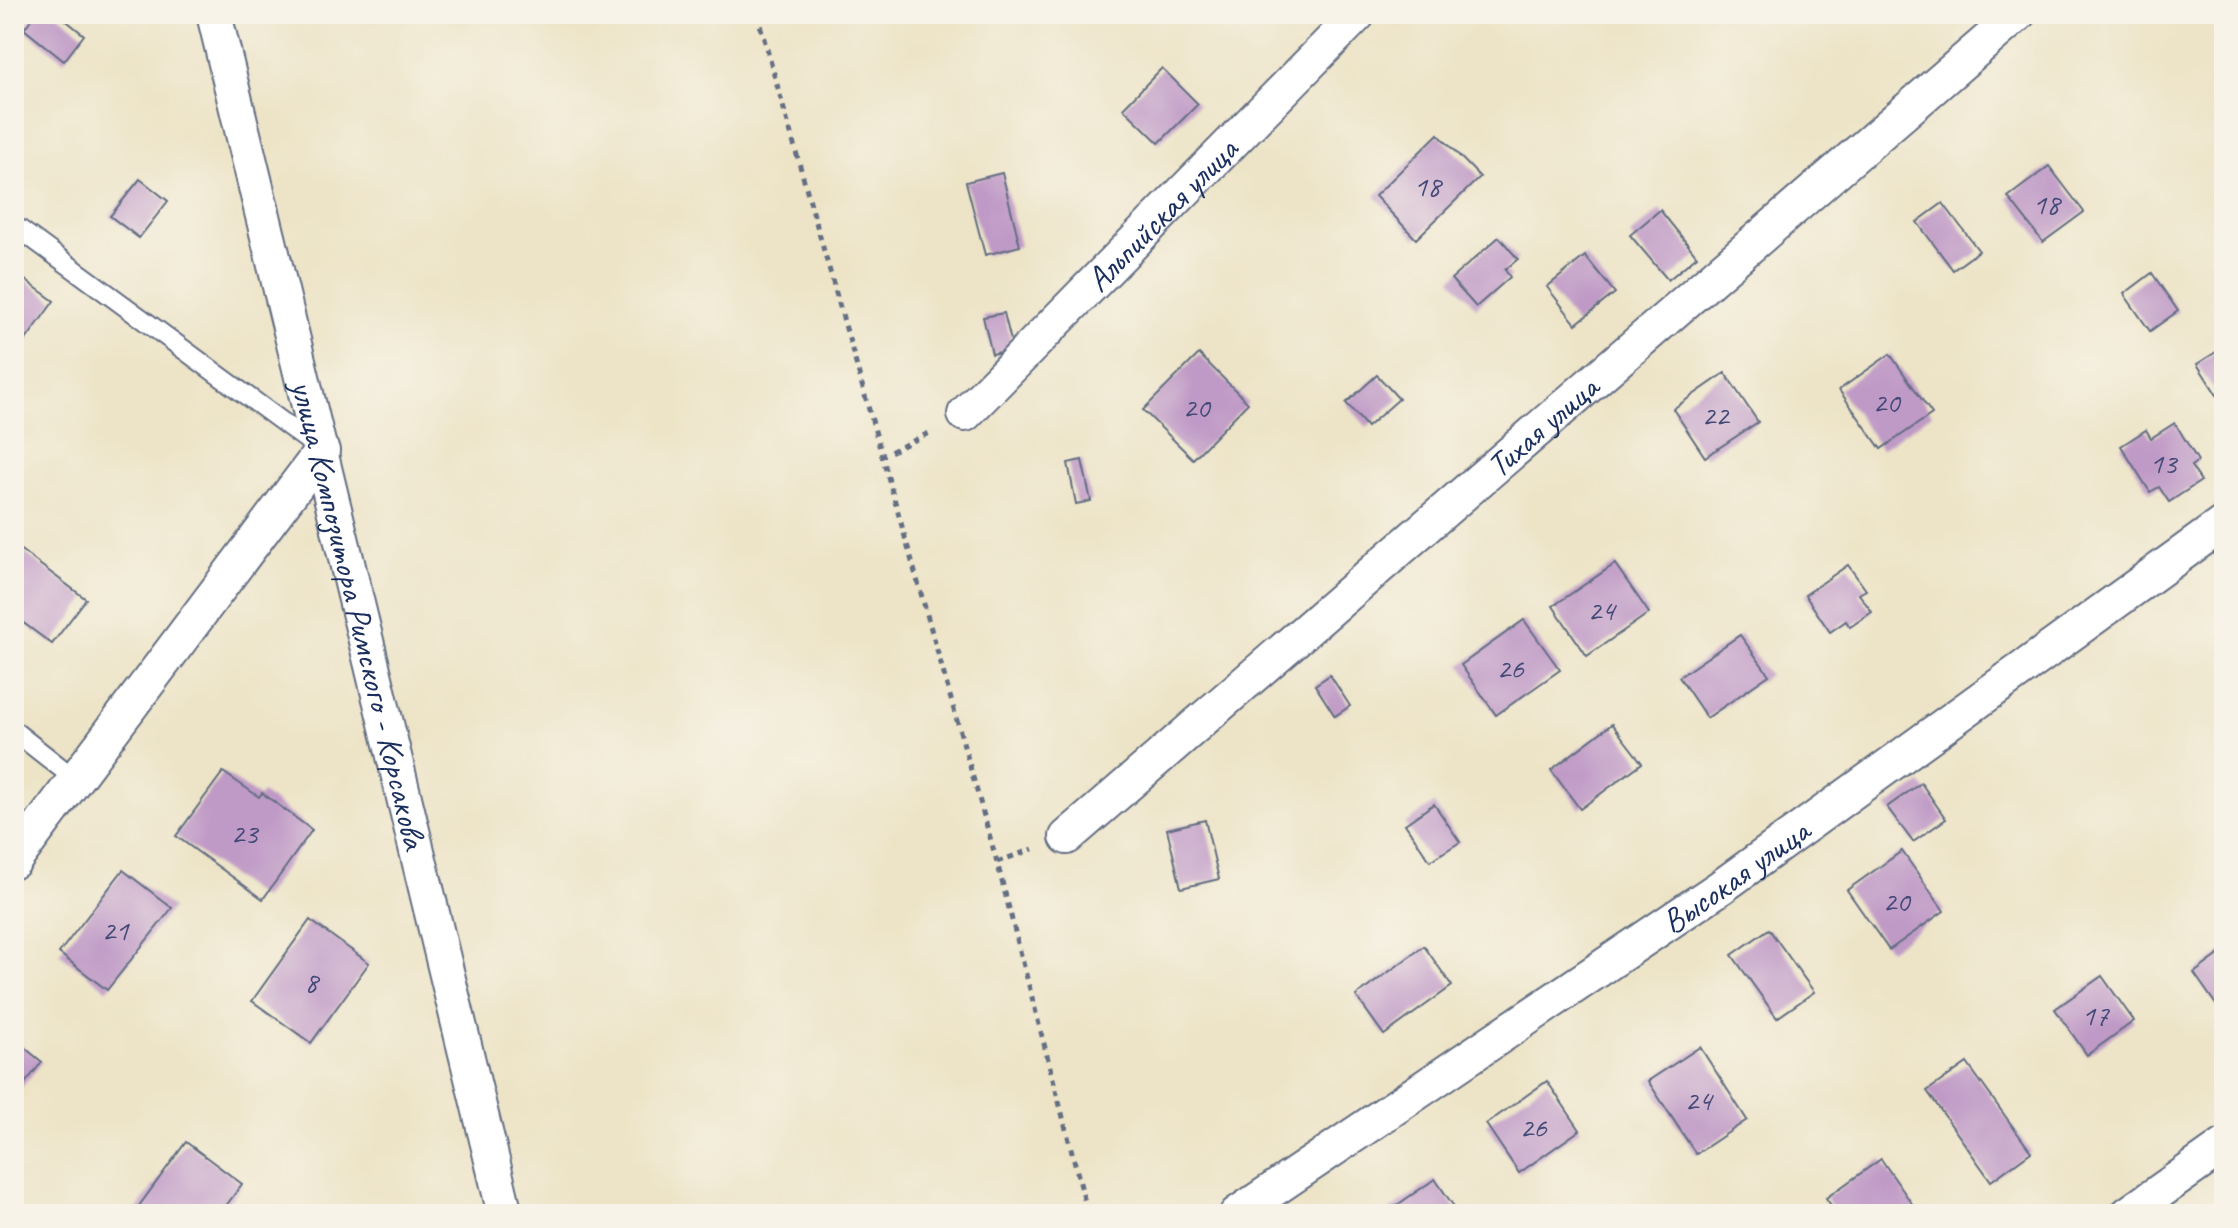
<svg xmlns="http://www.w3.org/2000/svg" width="2238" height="1228" viewBox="0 0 2238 1228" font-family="Caveat,sans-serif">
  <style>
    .building { fill: #bf9ac6 }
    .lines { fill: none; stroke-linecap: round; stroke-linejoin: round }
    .service-casing { stroke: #646e83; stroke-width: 22 }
    .minor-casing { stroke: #646e83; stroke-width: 38 }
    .path { stroke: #646e83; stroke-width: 5; stroke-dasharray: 6 6; stroke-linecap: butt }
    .service { stroke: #fff; stroke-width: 18 }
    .minor { stroke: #fff; stroke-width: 34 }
    .labels { text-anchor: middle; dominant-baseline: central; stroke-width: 7; stroke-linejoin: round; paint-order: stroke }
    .number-label { font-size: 30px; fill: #444a78 }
    .street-label { font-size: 34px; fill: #1b2f5e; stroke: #f7f3e8 }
  </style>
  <rect width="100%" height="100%" fill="#f7f3e8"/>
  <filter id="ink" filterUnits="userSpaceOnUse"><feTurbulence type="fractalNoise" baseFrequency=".0125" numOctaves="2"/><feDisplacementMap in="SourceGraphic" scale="16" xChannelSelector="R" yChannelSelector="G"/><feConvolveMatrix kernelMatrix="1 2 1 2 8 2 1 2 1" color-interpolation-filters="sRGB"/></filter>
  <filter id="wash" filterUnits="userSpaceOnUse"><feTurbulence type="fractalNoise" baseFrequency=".006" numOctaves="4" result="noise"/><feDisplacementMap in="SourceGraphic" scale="32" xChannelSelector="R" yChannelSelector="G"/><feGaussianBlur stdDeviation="1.8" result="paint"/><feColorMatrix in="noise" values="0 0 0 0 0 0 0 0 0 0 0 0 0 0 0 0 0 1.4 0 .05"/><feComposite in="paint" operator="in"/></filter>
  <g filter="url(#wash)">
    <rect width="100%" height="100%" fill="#ede4c7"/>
    <g id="blocks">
      <g class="building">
        <path d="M 35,14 L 58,14 L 84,35 L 64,61 L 24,29 Z"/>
        <path d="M 1162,68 L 1198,104 L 1159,143 L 1123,108 Z"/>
        <path d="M 1438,134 L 1480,177 L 1416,239 L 1375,196 Z"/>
        <path d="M 2049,166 L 2084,212 L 2043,242 L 2008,197 Z"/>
        <path d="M 1002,173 L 1020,246 L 985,255 L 966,182 Z"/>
        <path d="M 140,179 L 168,201 L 139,238 L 110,216 Z"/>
        <path d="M 1943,203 L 1979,251 L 1953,270 L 1917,222 Z"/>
        <path d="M 1660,210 L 1697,256 L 1668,280 L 1630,235 Z"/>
        <path d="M 1499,237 L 1518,259 L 1505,270 L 1510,277 L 1476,307 L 1451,279 Z"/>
        <path d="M 1585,256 L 1615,293 L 1576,324 L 1547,287 Z"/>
        <path d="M 14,272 L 54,301 L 20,348 L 14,344 Z"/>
        <path d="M 2152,273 L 2178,311 L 2150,331 L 2124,294 Z"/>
        <path d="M 1004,313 L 1013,349 L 992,354 L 983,317 Z"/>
        <path d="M 2224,347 L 2224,406 L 2197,364 Z"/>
        <path d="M 1199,354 L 1248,403 L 1193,459 L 1143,410 Z"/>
        <path d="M 1890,354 L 1932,414 L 1881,449 L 1839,390 Z"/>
        <path d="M 1725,373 L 1758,422 L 1705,457 L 1673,409 Z"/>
        <path d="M 1377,375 L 1399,399 L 1367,427 L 1346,403 Z"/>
        <path d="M 2175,423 L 2198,461 L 2191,466 L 2201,481 L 2169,502 L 2159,487 L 2150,492 L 2121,446 L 2146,430 L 2151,438 Z"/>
        <path d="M 1082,460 L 1091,501 L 1076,504 L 1068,463 Z"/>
        <path d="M 14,545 L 86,599 L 52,644 L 14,616 Z"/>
        <path d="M 1615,564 L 1649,613 L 1587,656 L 1553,606 Z"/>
        <path d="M 1848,565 L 1866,590 L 1859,594 L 1872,612 L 1850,627 L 1846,621 L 1830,632 L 1805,595 Z"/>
        <path d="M 1524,620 L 1560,670 L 1496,715 L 1461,665 Z"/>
        <path d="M 1740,635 L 1769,675 L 1707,718 L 1679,677 Z"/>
        <path d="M 1330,675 L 1350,706 L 1335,716 L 1315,685 Z"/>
        <path d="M 1612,724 L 1642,763 L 1580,809 L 1551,770 Z"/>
        <path d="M 223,772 L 259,797 L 262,793 L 312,830 L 263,899 L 176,836 Z"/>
        <path d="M 1921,783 L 1946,819 L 1913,842 L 1887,807 Z"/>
        <path d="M 1434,804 L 1460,842 L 1430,861 L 1405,824 Z"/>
        <path d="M 1205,820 L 1219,879 L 1181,888 L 1167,829 Z"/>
        <path d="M 1902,851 L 1944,911 L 1889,950 L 1847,890 Z"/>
        <path d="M 123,870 L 172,908 L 107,990 L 59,953 Z"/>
        <path d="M 310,920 L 369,963 L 311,1043 L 252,1001 Z"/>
        <path d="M 1769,929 L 1814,992 L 1777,1018 L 1732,955 Z"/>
        <path d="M 1424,946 L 1452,986 L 1384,1035 L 1356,996 Z"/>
        <path d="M 2224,951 L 2224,1016 L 2194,973 Z"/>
        <path d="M 2102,976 L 2134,1021 L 2087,1055 L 2055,1009 Z"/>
        <path d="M 14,1039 L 42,1062 L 14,1097 Z"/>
        <path d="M 1700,1047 L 1747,1120 L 1696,1154 L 1648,1081 Z"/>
        <path d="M 1967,1063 L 2031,1152 L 1991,1181 L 1927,1091 Z"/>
        <path d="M 1547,1081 L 1580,1130 L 1519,1173 L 1486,1124 Z"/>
        <path d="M 186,1142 L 242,1184 L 220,1214 L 133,1214 Z"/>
        <path d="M 1881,1159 L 1915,1208 L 1907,1214 L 1837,1214 L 1826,1198 Z"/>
        <path d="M 1435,1179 L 1459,1214 L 1384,1214 Z"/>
      </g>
    </g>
  </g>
  <g filter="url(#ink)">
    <use href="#blocks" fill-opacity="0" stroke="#646e83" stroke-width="2"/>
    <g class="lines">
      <g class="service-casing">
        <g id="service">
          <path d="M 14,225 L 318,448"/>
          <path d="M 14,731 L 75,779"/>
        </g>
      </g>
      <g class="minor-casing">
        <g id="minor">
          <path id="s1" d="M 214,14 L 505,1214"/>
          <path id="s2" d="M 965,414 L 1358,14"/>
          <path id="s3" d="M 1067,837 L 2018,14"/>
          <path d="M 14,861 L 322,451"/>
          <path id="s4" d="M 1237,1214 L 1721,887 L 2224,523"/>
          <path d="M 2128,1214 L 2224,1146"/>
        </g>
      </g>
      <g class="path">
        <path d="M 757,14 L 997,862 L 1088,1214"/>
        <path d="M 880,457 L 933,431"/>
        <path d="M 997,862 L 1033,849"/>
      </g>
      <use href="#service" class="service"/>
      <use href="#minor" class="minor"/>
    </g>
  </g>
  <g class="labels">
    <g class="number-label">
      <text x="1427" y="186">18</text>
      <text x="2046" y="204">18</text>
      <text x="1886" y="402">20</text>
      <text x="1196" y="407">20</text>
      <text x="1715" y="415">22</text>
      <text x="2163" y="463">13</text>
      <text x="1601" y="610">24</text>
      <text x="1510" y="668">26</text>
      <text x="244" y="833">23</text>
      <text x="1896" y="901">20</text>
      <text x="115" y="930">21</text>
      <text x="311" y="982">8</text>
      <text x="2095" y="1015">17</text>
      <text x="1698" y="1100">24</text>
      <text x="1533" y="1127">26</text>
    </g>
    <g class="street-label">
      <text stroke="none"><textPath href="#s2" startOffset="280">Альпийская улица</textPath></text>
      <text stroke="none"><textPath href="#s3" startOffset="628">Тихая улица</textPath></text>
      <text stroke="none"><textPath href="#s1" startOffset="618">улица Композитора Римского - Корсакова</textPath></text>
      <text stroke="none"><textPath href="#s4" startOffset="602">Высокая улица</textPath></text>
    </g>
  </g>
  <rect width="2238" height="1228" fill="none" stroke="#f7f3e8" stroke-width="48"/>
</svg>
